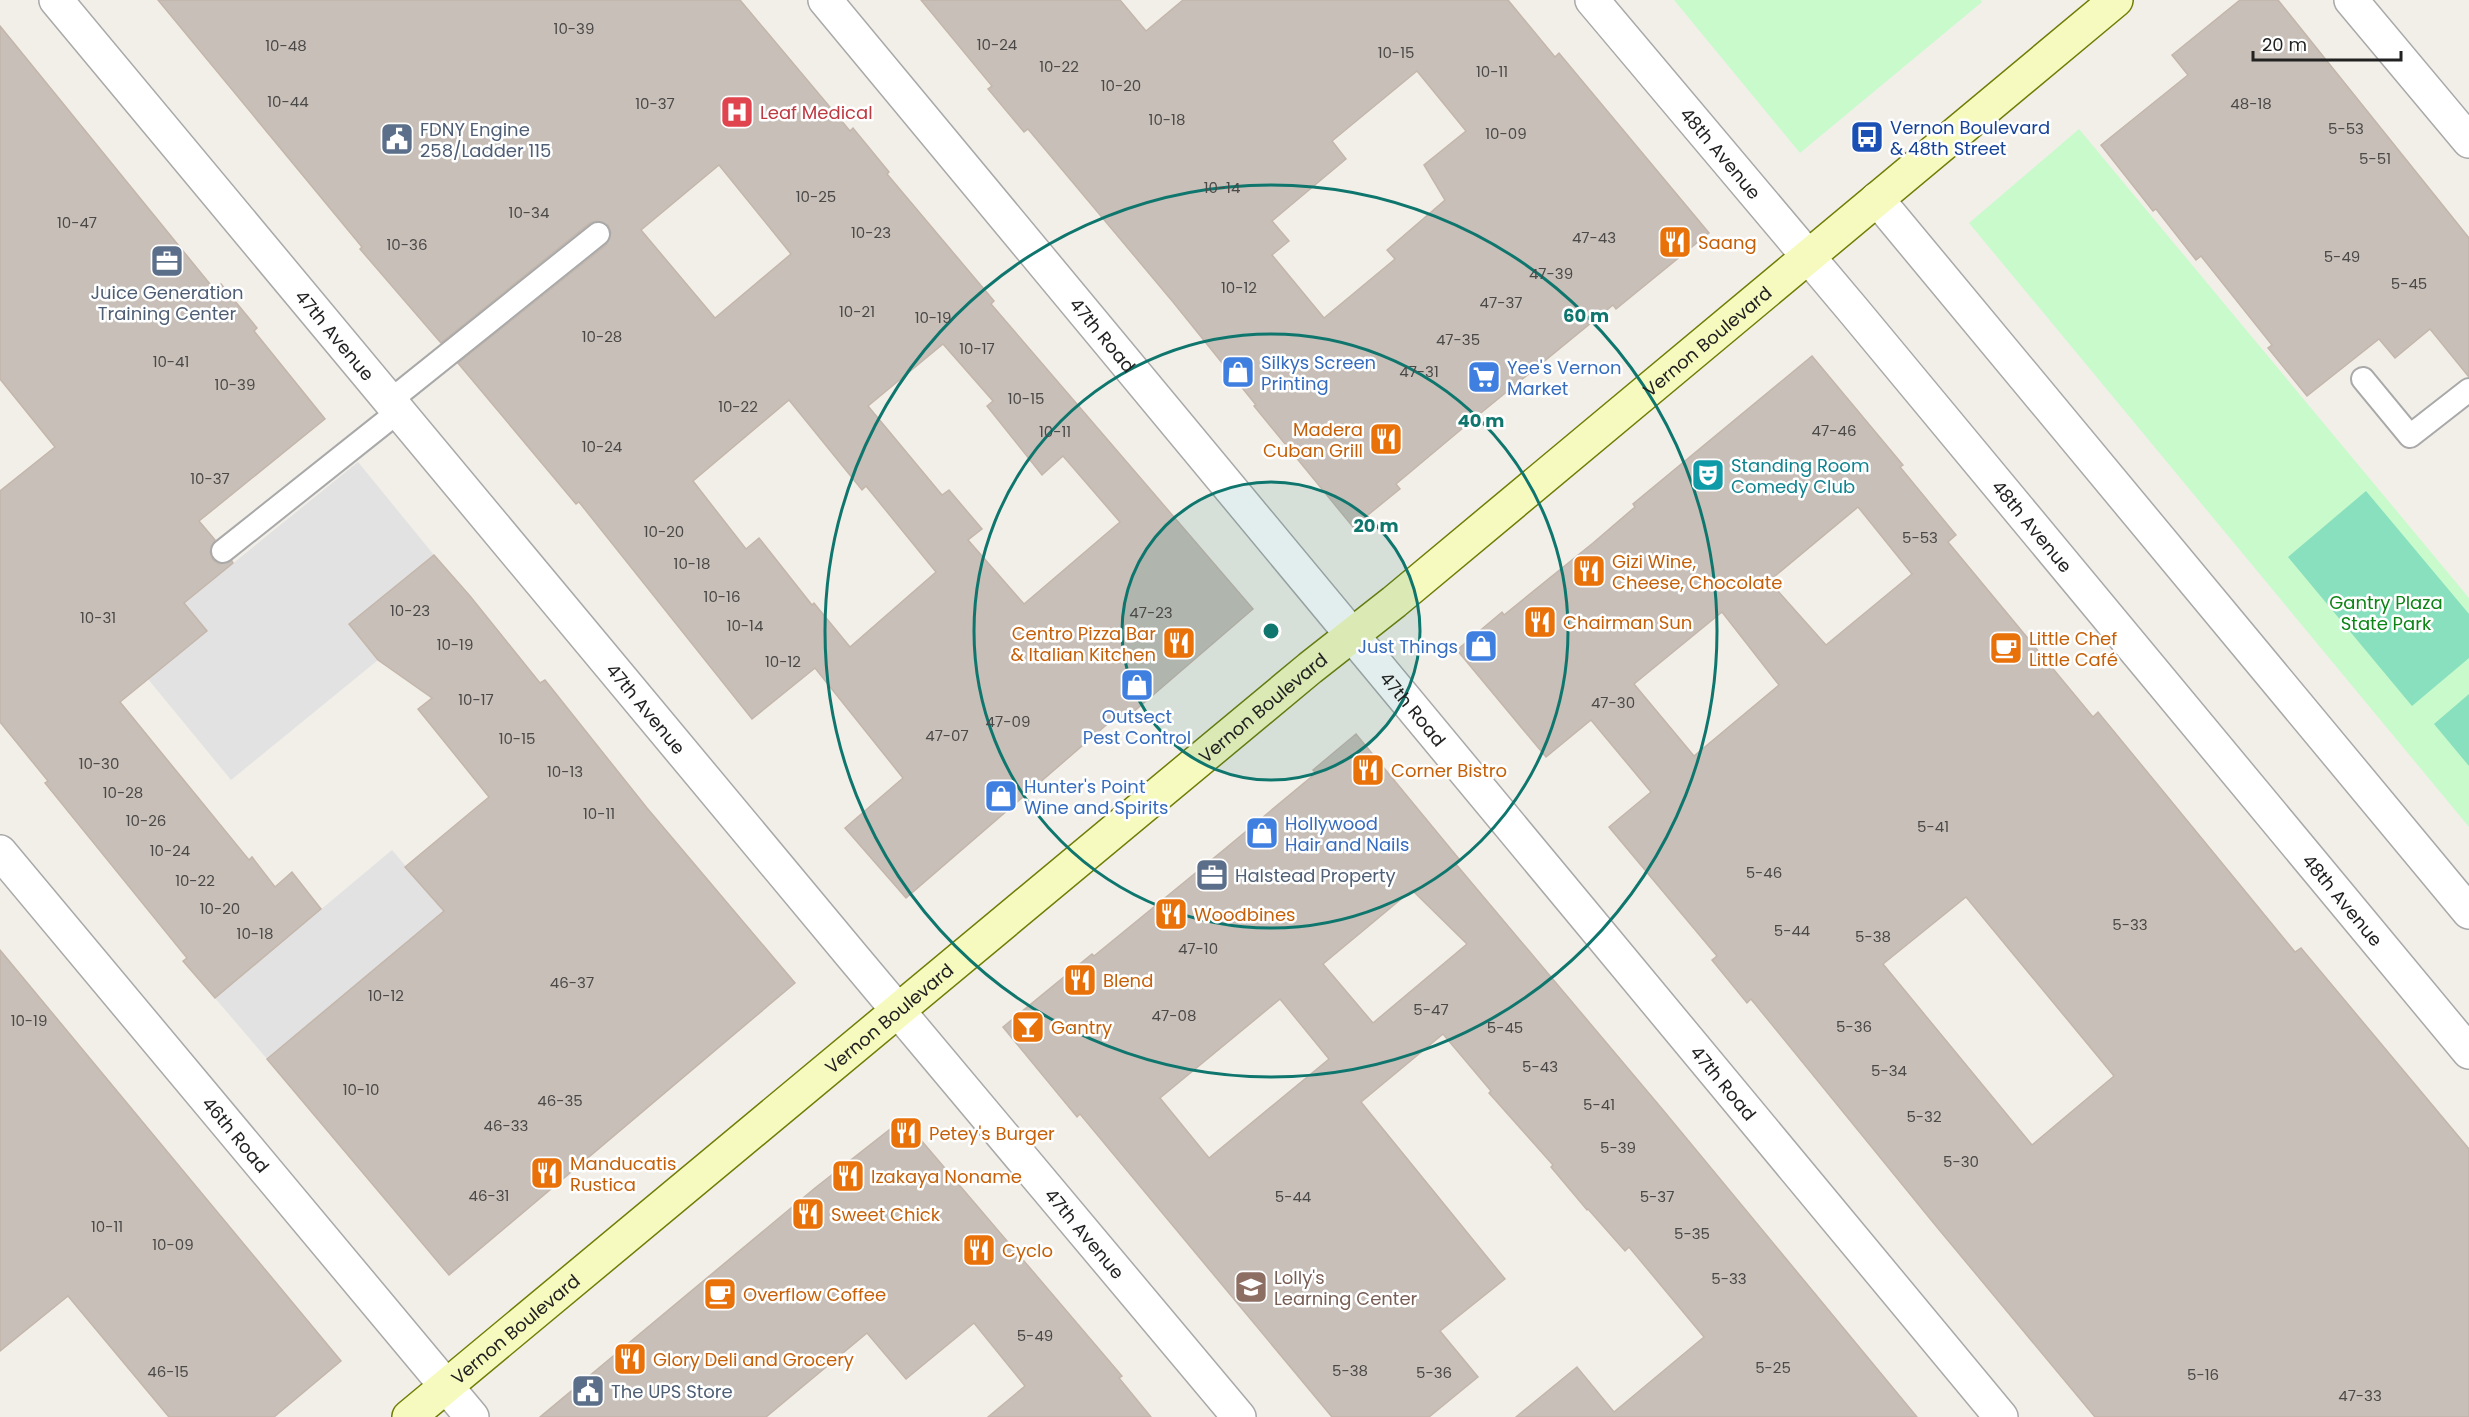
<svg xmlns="http://www.w3.org/2000/svg" width="2469" height="1417" viewBox="0 0 2469 1417" font-family="Poppins,sans-serif">
  <style>
    .park { fill: #c8facc }
    .pitch { fill: #88e0be }
    .parking { fill: #e2e2e2 }
    .building { fill: #c7bfb8; stroke: #c4b6ab; stroke-width: 1.5; fill-rule: evenodd }
    .lines { fill: none; stroke-linecap: round; stroke-linejoin: round }
    .lane-casing { stroke: #a9a9a9; stroke-width: 26 }
    .street-casing { stroke: #a9a9a9; stroke-width: 36 }
    .secondary-casing { stroke: #707d05; stroke-width: 36 }
    .lane { stroke: #fff; stroke-width: 22 }
    .street { stroke: #fff; stroke-width: 33 }
    .secondary { stroke: #f7fabf; stroke-width: 33 }
    .ring { fill: none; stroke: #0f766e; stroke-width: 3 }
    .labels { text-anchor: middle; dominant-baseline: central; stroke-width: 5; stroke-linejoin: round; paint-order: stroke }
    .number-label { font-size: 15px; fill: #4b4948 }
    .health-label { font-size: 18px; fill: #be3a42; stroke: #fff; text-anchor: start }
    .transit-label { font-size: 18px; fill: #164399; stroke: #fff; text-anchor: start }
    .service-label { font-size: 18px; fill: #4e5e75; stroke: #fff; text-anchor: start }
    .street-label { font-size: 18px; fill: #222; stroke: #fff }
    .food-label { font-size: 18px; fill: #c56008; stroke: #fff; text-anchor: start }
    .shop-label { font-size: 18px; fill: #366cbe; stroke: #fff; text-anchor: start }
    .culture-label { font-size: 18px; fill: #0d838f; stroke: #fff; text-anchor: start }
    .park-label { font-size: 18px; fill: #0c8416; stroke: #fff }
    .education-label { font-size: 18px; fill: #785e54; stroke: #fff; text-anchor: start }
    .centre { fill: #0f766e; stroke: #fff; stroke-width: 3 }
    .ring-label { font-size: 18px; text-anchor: middle; font-weight: bold; fill: #0f766e; stroke: #fff; stroke-width: 5; stroke-linejoin: round; paint-order: stroke }
  </style>
  <rect width="100%" height="100%" fill="#f2efe9"/>
  <g class="park">
    <path d="M 1674,0 L 1981,0 L 1982,2 L 1800,153 Z"/>
    <path d="M 2079,129 L 2469,598 L 2469,827 L 1969,223 Z"/>
  </g>
  <g class="pitch">
    <path d="M 2366,491 L 2469,614 L 2469,658 L 2412,706 L 2288,557 Z"/>
    <path d="M 2469,694 L 2469,766 L 2434,724 Z"/>
  </g>
  <g class="parking">
    <path d="M 358,462 L 434,555 L 378,660 L 231,780 L 148,679 L 184,603 Z"/>
    <path d="M 392,850 L 444,911 L 267,1059 L 215,998 Z"/>
  </g>
  <g class="building">
    <path d="M 158,0 L 740,0 L 850,131 L 853,128 L 889,172 L 887,174 L 994,301 L 991,304 L 1253,609 L 1124,720 L 1119,714 L 906,898 L 845,828 L 903,778 L 815,668 L 752,719 L 579,502 L 576,504 L 458,363 L 606,245 L 611,233 L 608,225 L 597,221 L 590,223 L 441,343 L 360,249 L 362,247 ZM 719,165 L 791,254 L 715,318 L 641,230 ZM 943,344 L 993,401 L 987,406 L 1042,475 L 1063,456 L 1120,522 L 1024,604 L 968,540 L 982,529 L 949,490 L 942,495 L 868,406 ZM 789,400 L 862,490 L 866,486 L 936,572 L 850,647 L 814,603 L 812,605 L 759,538 L 746,549 L 693,481 Z"/>
    <path d="M 921,0 L 1120,0 L 1146,31 L 1183,0 L 1508,0 L 1555,57 L 1559,53 L 1709,233 L 1616,309 L 1613,305 L 1482,412 L 1396,484 L 1400,489 L 1353,527 L 1254,406 L 1256,405 L 1173,302 L 1028,129 L 1024,132 L 988,89 L 992,86 ZM 1417,71 L 1466,131 L 1424,165 L 1445,200 L 1387,250 L 1395,259 L 1324,318 L 1272,255 L 1289,241 L 1272,221 L 1346,159 L 1332,141 Z"/>
    <path d="M 2240,0 L 2278,0 L 2469,238 L 2469,377 L 2430,329 L 2395,358 L 2379,339 L 2307,396 L 2268,348 L 2272,345 L 2201,256 L 2196,260 L 2156,209 L 2153,211 L 2101,145 L 2188,75 L 2172,55 Z"/>
    <path d="M 0,26 L 214,289 L 221,284 L 257,328 L 254,331 L 325,419 L 199,521 L 215,540 L 210,552 L 213,560 L 219,564 L 232,561 L 233,563 L 184,603 L 207,631 L 120,702 L 249,860 L 252,857 L 275,887 L 292,872 L 321,909 L 215,998 L 183,961 L 187,958 L 45,783 L 48,781 L 0,722 L 0,491 L 55,447 L 0,379 Z"/>
    <path d="M 1812,356 L 1903,465 L 1900,467 L 1956,535 L 1948,542 L 2093,717 L 2098,712 L 2295,952 L 2301,948 L 2469,1149 L 2469,1417 L 2095,1417 L 1936,1226 L 1751,999 L 1747,1003 L 1712,960 L 1717,956 L 1609,827 L 1651,792 L 1591,720 L 1546,757 L 1457,650 L 1502,612 L 1504,615 L 1593,543 L 1635,507 L 1633,504 ZM 1858,507 L 1912,574 L 1826,645 L 1769,581 ZM 1722,612 L 1779,685 L 1694,756 L 1634,684 ZM 1966,897 L 2114,1076 L 2032,1145 L 1883,964 Z"/>
    <path d="M 434,555 L 470,596 L 540,683 L 545,680 L 647,808 L 795,983 L 449,1275 L 267,1059 L 444,911 L 405,867 L 489,797 L 418,709 L 432,698 L 378,660 L 349,624 Z"/>
    <path d="M 1356,734 L 1459,859 L 1455,863 L 1663,1110 L 1917,1417 L 1516,1417 L 1577,1367 L 1614,1412 L 1704,1337 L 1629,1247 L 1625,1251 L 1588,1209 L 1587,1210 L 1551,1167 L 1553,1165 L 1489,1093 L 1491,1091 L 1443,1034 L 1361,1102 L 1505,1279 L 1440,1331 L 1478,1377 L 1429,1417 L 1332,1417 L 1080,1114 L 1077,1117 L 1003,1027 L 1092,954 L 1094,956 L 1226,848 L 1316,773 L 1313,770 ZM 1412,890 L 1467,944 L 1373,1023 L 1323,964 ZM 1280,999 L 1329,1059 L 1209,1158 L 1160,1098 Z"/>
    <path d="M 0,950 L 341,1361 L 274,1417 L 169,1417 L 68,1296 L 0,1351 Z"/>
    <path d="M 903,1119 L 1122,1376 L 1119,1378 L 1151,1417 L 988,1417 L 1025,1386 L 974,1323 L 906,1379 L 867,1333 L 766,1417 L 540,1417 L 815,1188 Z"/>
  </g>
  <g class="lines">
    <g class="lane-casing">
      <g id="lane">
        <path d="M 2363,379 L 2410,436 L 2469,390"/>
        <path d="M 391,400 L 598,234"/>
        <path d="M 223,551 L 399,411"/>
      </g>
    </g>
    <g class="street-casing">
      <g id="street">
        <path id="s1" d="M 56,0 L 853,957 L 1239,1417"/>
        <path id="s2" d="M 825,0 L 2001,1417"/>
        <path id="s3" d="M 1592,0 L 1854,311 L 2469,1052"/>
        <path d="M 2351,0 L 2469,141"/>
        <path d="M 1877,199 L 2469,912"/>
        <path id="s4" d="M 0,852 L 472,1417"/>
      </g>
    </g>
    <g class="secondary-casing">
      <g id="secondary">
        <path id="s5" d="M 409,1417 L 1310,668 L 1394,602 L 2116,0"/>
      </g>
    </g>
    <use href="#lane" class="lane"/>
    <use href="#street" class="street"/>
    <use href="#secondary" class="secondary"/>
  </g>
  <circle cx="1271" cy="631" r="149" fill="#0f766e" fill-opacity=".12"/>
  <g class="ring">
    <circle cx="1271" cy="631" r="149"/>
    <circle cx="1271" cy="631" r="297"/>
    <circle cx="1271" cy="631" r="446"/>
  </g>
  <defs>
    <g id="hospital-square" transform="scale(1.725)"><rect x="-9" y="-9" width="18" height="18" rx="4" fill="#e0444e" stroke="#fff"/><path d="M-5-5h3v3.5h4V-5h3V5h-3V1.5h-4V5h-3Z" fill="#fff"/></g>
    <g id="bus-square" transform="scale(1.725)"><rect x="-9" y="-9" width="18" height="18" rx="4" fill="#1a4fb4" stroke="#fff"/><path d="M-5-6H5V4H4V6H2V4H-2V6H-4V4H-5ZM-3.5-4V0h7V-4ZM-3.5 1.2v1.5H-2V1.2ZM2 1.2v1.5H3.5V1.2Z" fill="#fff"/></g>
    <g id="civic-square" transform="scale(1.725)"><rect x="-9" y="-9" width="18" height="18" rx="4" fill="#5c6f8a" stroke="#fff"/><path d="M-.6-6.5H3V-4.5H.6V-3L4-1V1h2V6H-6V1h2V-1L-.6-3ZM-1.2 2.5V6h2.4V2.5Z" fill="#fff"/></g>
    <g id="restaurant-square" transform="scale(1.725)"><rect x="-9" y="-9" width="18" height="18" rx="4" fill="#e8710a" stroke="#fff"/><path d="M-5-6h1v4h1v-4h1v4h1v-4h1v5L-1.5 .5V6h-2V.5L-5-1ZM5-6V6H3V1.5H1.5Q1.5-4 5-6Z" fill="#fff"/></g>
    <g id="office-square" transform="scale(1.725)"><rect x="-9" y="-9" width="18" height="18" rx="4" fill="#5c6f8a" stroke="#fff"/><path d="M-6-3h4V-5.5h4V-3h4V5H-6ZM-1-4.5V-3h2v-1.5ZM-6 0V1H6V0Z" fill="#fff"/></g>
    <g id="shop-square" transform="scale(1.725)"><rect x="-9" y="-9" width="18" height="18" rx="4" fill="#3f7fe0" stroke="#fff"/><path d="M-5-2.5h2.3a2.7 3.5 0 0 1 5.4 0H5L5.5 6h-11ZM-1.5-2.5h3a1.5 2.3 0 0 0-3 0Z" fill="#fff"/></g>
    <g id="supermarket-square" transform="scale(1.725)"><rect x="-9" y="-9" width="18" height="18" rx="4" fill="#3f7fe0" stroke="#fff"/><path d="M-6-5.5h2.5l.6 2H6L4.5 2H-2.5L-4.4-4H-6ZM-1.5 3.2a1.3 1.3 0 1 0 .1 0ZM3 3.2a1.3 1.3 0 1 0 .1 0Z" fill="#fff"/></g>
    <g id="theatre-square" transform="scale(1.725)"><rect x="-9" y="-9" width="18" height="18" rx="4" fill="#0f9aa8" stroke="#fff"/><path d="M-5-5.5Q0-4 5-5.5V0Q5 5 0 6Q-5 5-5 0ZM-3.3-2.5H-1v1.5H-3.3ZM1-2.5H3.3v1.5H1ZM-2.8 1Q0 5.5 2.8 1Z" fill="#fff"/></g>
    <g id="cafe-square" transform="scale(1.725)"><rect x="-9" y="-9" width="18" height="18" rx="4" fill="#e8710a" stroke="#fff"/><path d="M-5.5-4.5H6V0H3Q3 3.5 0 3.5H-2.5Q-5.5 3.5-5.5 0ZM3-3.2v2h1.7v-2ZM-6 4.5H4V6H-6Z" fill="#fff"/></g>
    <g id="bar-square" transform="scale(1.725)"><rect x="-9" y="-9" width="18" height="18" rx="4" fill="#e8710a" stroke="#fff"/><path d="M-6-5H6L.8 .8V4.5H3.5V6h-7V4.5H-.8V.8Z" fill="#fff"/></g>
    <g id="school-square" transform="scale(1.725)"><rect x="-9" y="-9" width="18" height="18" rx="4" fill="#8d6e63" stroke="#fff"/><path d="M0-5L7-2L0 1L-7-2ZM-4 1L0 2.5L4 1V4Q0 6-4 4Z" fill="#fff"/></g>
  </defs>
  <g fill-rule="evenodd">
    <use href="#hospital-square" x="737" y="112"/>
    <use href="#bus-square" x="1867" y="137"/>
    <use href="#civic-square" x="397" y="139"/>
    <use href="#restaurant-square" x="1675" y="242"/>
    <use href="#office-square" x="167" y="261"/>
    <use href="#shop-square" x="1238" y="372"/>
    <use href="#supermarket-square" x="1484" y="377"/>
    <use href="#restaurant-square" x="1386" y="439"/>
    <use href="#theatre-square" x="1708" y="475"/>
    <use href="#restaurant-square" x="1589" y="571"/>
    <use href="#restaurant-square" x="1540" y="622"/>
    <use href="#restaurant-square" x="1179" y="643"/>
    <use href="#shop-square" x="1481" y="646"/>
    <use href="#cafe-square" x="2006" y="648"/>
    <use href="#shop-square" x="1137" y="685"/>
    <use href="#restaurant-square" x="1368" y="770"/>
    <use href="#shop-square" x="1001" y="796"/>
    <use href="#shop-square" x="1262" y="833"/>
    <use href="#office-square" x="1212" y="875"/>
    <use href="#restaurant-square" x="1171" y="914"/>
    <use href="#restaurant-square" x="1080" y="980"/>
    <use href="#bar-square" x="1028" y="1027"/>
    <use href="#restaurant-square" x="906" y="1133"/>
    <use href="#restaurant-square" x="547" y="1173"/>
    <use href="#restaurant-square" x="848" y="1176"/>
    <use href="#restaurant-square" x="808" y="1214"/>
    <use href="#restaurant-square" x="979" y="1250"/>
    <use href="#school-square" x="1251" y="1287"/>
    <use href="#cafe-square" x="720" y="1294"/>
    <use href="#restaurant-square" x="630" y="1359"/>
    <use href="#civic-square" x="588" y="1391"/>
  </g>
  <g class="labels">
    <g class="number-label">
      <text x="574" y="28">10-39</text>
      <text x="997" y="44">10-24</text>
      <text x="286" y="45">10-48</text>
      <text x="1396" y="52">10-15</text>
      <text x="1059" y="66">10-22</text>
      <text x="1492" y="71">10-11</text>
      <text x="1121" y="85">10-20</text>
      <text x="288" y="101">10-44</text>
      <text x="655" y="103">10-37</text>
      <text x="2251" y="103">48-18</text>
      <text x="1167" y="119">10-18</text>
      <text x="2346" y="128">5-53</text>
      <text x="1506" y="133">10-09</text>
      <text x="2375" y="158">5-51</text>
      <text x="1222" y="187">10-14</text>
      <text x="816" y="196">10-25</text>
      <text x="529" y="212">10-34</text>
      <text x="77" y="222">10-47</text>
      <text x="871" y="232">10-23</text>
      <text x="1594" y="237">47-43</text>
      <text x="407" y="244">10-36</text>
      <text x="2342" y="256">5-49</text>
      <text x="1551" y="273">47-39</text>
      <text x="2409" y="283">5-45</text>
      <text x="1239" y="287">10-12</text>
      <text x="1501" y="302">47-37</text>
      <text x="857" y="311">10-21</text>
      <text x="933" y="317">10-19</text>
      <text x="602" y="336">10-28</text>
      <text x="1458" y="339">47-35</text>
      <text x="977" y="348">10-17</text>
      <text x="171" y="361">10-41</text>
      <text x="1419" y="371">47-31</text>
      <text x="235" y="384">10-39</text>
      <text x="1026" y="398">10-15</text>
      <text x="738" y="406">10-22</text>
      <text x="1834" y="430">47-46</text>
      <text x="1055" y="431">10-11</text>
      <text x="602" y="446">10-24</text>
      <text x="210" y="478">10-37</text>
      <text x="664" y="531">10-20</text>
      <text x="1920" y="537">5-53</text>
      <text x="692" y="563">10-18</text>
      <text x="722" y="596">10-16</text>
      <text x="410" y="610">10-23</text>
      <text x="1151" y="612">47-23</text>
      <text x="98" y="617">10-31</text>
      <text x="745" y="625">10-14</text>
      <text x="455" y="644">10-19</text>
      <text x="783" y="661">10-12</text>
      <text x="476" y="699">10-17</text>
      <text x="1613" y="702">47-30</text>
      <text x="1008" y="721">47-09</text>
      <text x="947" y="735">47-07</text>
      <text x="517" y="738">10-15</text>
      <text x="99" y="763">10-30</text>
      <text x="565" y="771">10-13</text>
      <text x="123" y="792">10-28</text>
      <text x="599" y="813">10-11</text>
      <text x="146" y="820">10-26</text>
      <text x="1933" y="826">5-41</text>
      <text x="170" y="850">10-24</text>
      <text x="1764" y="872">5-46</text>
      <text x="195" y="880">10-22</text>
      <text x="220" y="908">10-20</text>
      <text x="2130" y="924">5-33</text>
      <text x="1792" y="930">5-44</text>
      <text x="255" y="933">10-18</text>
      <text x="1873" y="936">5-38</text>
      <text x="1198" y="948">47-10</text>
      <text x="572" y="982">46-37</text>
      <text x="386" y="995">10-12</text>
      <text x="1431" y="1009">5-47</text>
      <text x="1174" y="1015">47-08</text>
      <text x="29" y="1020">10-19</text>
      <text x="1854" y="1026">5-36</text>
      <text x="1505" y="1027">5-45</text>
      <text x="1540" y="1066">5-43</text>
      <text x="1889" y="1070">5-34</text>
      <text x="361" y="1089">10-10</text>
      <text x="560" y="1100">46-35</text>
      <text x="1599" y="1104">5-41</text>
      <text x="1924" y="1116">5-32</text>
      <text x="506" y="1125">46-33</text>
      <text x="1618" y="1147">5-39</text>
      <text x="1961" y="1161">5-30</text>
      <text x="489" y="1195">46-31</text>
      <text x="1293" y="1196">5-44</text>
      <text x="1657" y="1196">5-37</text>
      <text x="107" y="1226">10-11</text>
      <text x="1692" y="1233">5-35</text>
      <text x="173" y="1244">10-09</text>
      <text x="1729" y="1278">5-33</text>
      <text x="1035" y="1335">5-49</text>
      <text x="1773" y="1367">5-25</text>
      <text x="1350" y="1370">5-38</text>
      <text x="168" y="1371">46-15</text>
      <text x="1434" y="1372">5-36</text>
      <text x="2203" y="1374">5-16</text>
      <text x="2360" y="1395">47-33</text>
    </g>
    <g class="health-label">
      <text x="760" y="112">Leaf Medical</text>
    </g>
    <g class="transit-label">
      <text x="1890" y="127">Vernon Boulevard<tspan x="1890" dy="21">&amp; 48th Street</tspan></text>
    </g>
    <g class="service-label">
      <text x="420" y="129">FDNY Engine<tspan x="420" dy="21">258/Ladder 115</tspan></text>
      <text x="167" y="292" text-anchor="middle">Juice Generation<tspan x="167" dy="21">Training Center</tspan></text>
      <text x="1235" y="875">Halstead Property</text>
      <text x="611" y="1391">The UPS Store</text>
    </g>
    <g class="street-label">
      <text stroke="none"><textPath href="#s3" startOffset="200">48th Avenue</textPath></text>
      <text stroke="none"><textPath href="#s2" startOffset="435">47th Road</textPath></text>
      <text stroke="none"><textPath href="#s1" startOffset="436">47th Avenue</textPath></text>
      <text stroke="none"><textPath href="#s5" startOffset="1686">Vernon Boulevard</textPath></text>
      <text stroke="none"><textPath href="#s3" startOffset="686">48th Avenue</textPath></text>
      <text stroke="none"><textPath href="#s5" startOffset="1110">Vernon Boulevard</textPath></text>
      <text stroke="none"><textPath href="#s2" startOffset="921">47th Road</textPath></text>
      <text stroke="none"><textPath href="#s1" startOffset="922">47th Avenue</textPath></text>
      <text stroke="none"><textPath href="#s3" startOffset="1172">48th Avenue</textPath></text>
      <text stroke="none"><textPath href="#s5" startOffset="624">Vernon Boulevard</textPath></text>
      <text stroke="none"><textPath href="#s2" startOffset="1407">47th Road</textPath></text>
      <text stroke="none"><textPath href="#s4" startOffset="368">46th Road</textPath></text>
      <text stroke="none"><textPath href="#s1" startOffset="1606">47th Avenue</textPath></text>
      <text stroke="none"><textPath href="#s5" startOffset="138">Vernon Boulevard</textPath></text>
    </g>
    <g class="food-label">
      <text x="1698" y="242">Saang</text>
      <text x="1363" y="429" text-anchor="end">Madera<tspan x="1363" dy="21">Cuban Grill</tspan></text>
      <text x="1612" y="561">Gizi Wine,<tspan x="1612" dy="21">Cheese, Chocolate</tspan></text>
      <text x="1563" y="622">Chairman Sun</text>
      <text x="1156" y="633" text-anchor="end">Centro Pizza Bar<tspan x="1156" dy="21">&amp; Italian Kitchen</tspan></text>
      <text x="2029" y="638">Little Chef<tspan x="2029" dy="21">Little Café</tspan></text>
      <text x="1391" y="770">Corner Bistro</text>
      <text x="1194" y="914">Woodbines</text>
      <text x="1103" y="980">Blend</text>
      <text x="1051" y="1027">Gantry</text>
      <text x="929" y="1133">Petey's Burger</text>
      <text x="570" y="1163">Manducatis<tspan x="570" dy="21">Rustica</tspan></text>
      <text x="871" y="1176">Izakaya Noname</text>
      <text x="831" y="1214">Sweet Chick</text>
      <text x="1002" y="1250">Cyclo</text>
      <text x="743" y="1294">Overflow Coffee</text>
      <text x="653" y="1359">Glory Deli and Grocery</text>
    </g>
    <g class="shop-label">
      <text x="1261" y="362">Silkys Screen<tspan x="1261" dy="21">Printing</tspan></text>
      <text x="1507" y="367">Yee's Vernon<tspan x="1507" dy="21">Market</tspan></text>
      <text x="1458" y="646" text-anchor="end">Just Things</text>
      <text x="1137" y="716" text-anchor="middle">Outsect<tspan x="1137" dy="21">Pest Control</tspan></text>
      <text x="1024" y="786">Hunter's Point<tspan x="1024" dy="21">Wine and Spirits</tspan></text>
      <text x="1285" y="823">Hollywood<tspan x="1285" dy="21">Hair and Nails</tspan></text>
    </g>
    <g class="culture-label">
      <text x="1731" y="465">Standing Room<tspan x="1731" dy="21">Comedy Club</tspan></text>
    </g>
    <g class="park-label">
      <text x="2386" y="602">Gantry Plaza<tspan x="2386" dy="21">State Park</tspan></text>
    </g>
    <g class="education-label">
      <text x="1274" y="1277">Lolly's<tspan x="1274" dy="21">Learning Center</tspan></text>
    </g>
  </g>
  <circle cx="1271" cy="631" r="9" class="centre"/>
  <g class="ring-label">
    <text x="1586" y="322">60 m</text>
    <text x="1481" y="427">40 m</text>
    <text x="1376" y="532">20 m</text>
  </g>
  <path d="M2253 51v9h148v-9" fill="none" stroke="#222222" stroke-width="3"/>
  <text x="2262" y="51" font-size="18" fill="#222222" stroke="#ffffff" stroke-width="4.5" paint-order="stroke">20 m</text>
</svg>
